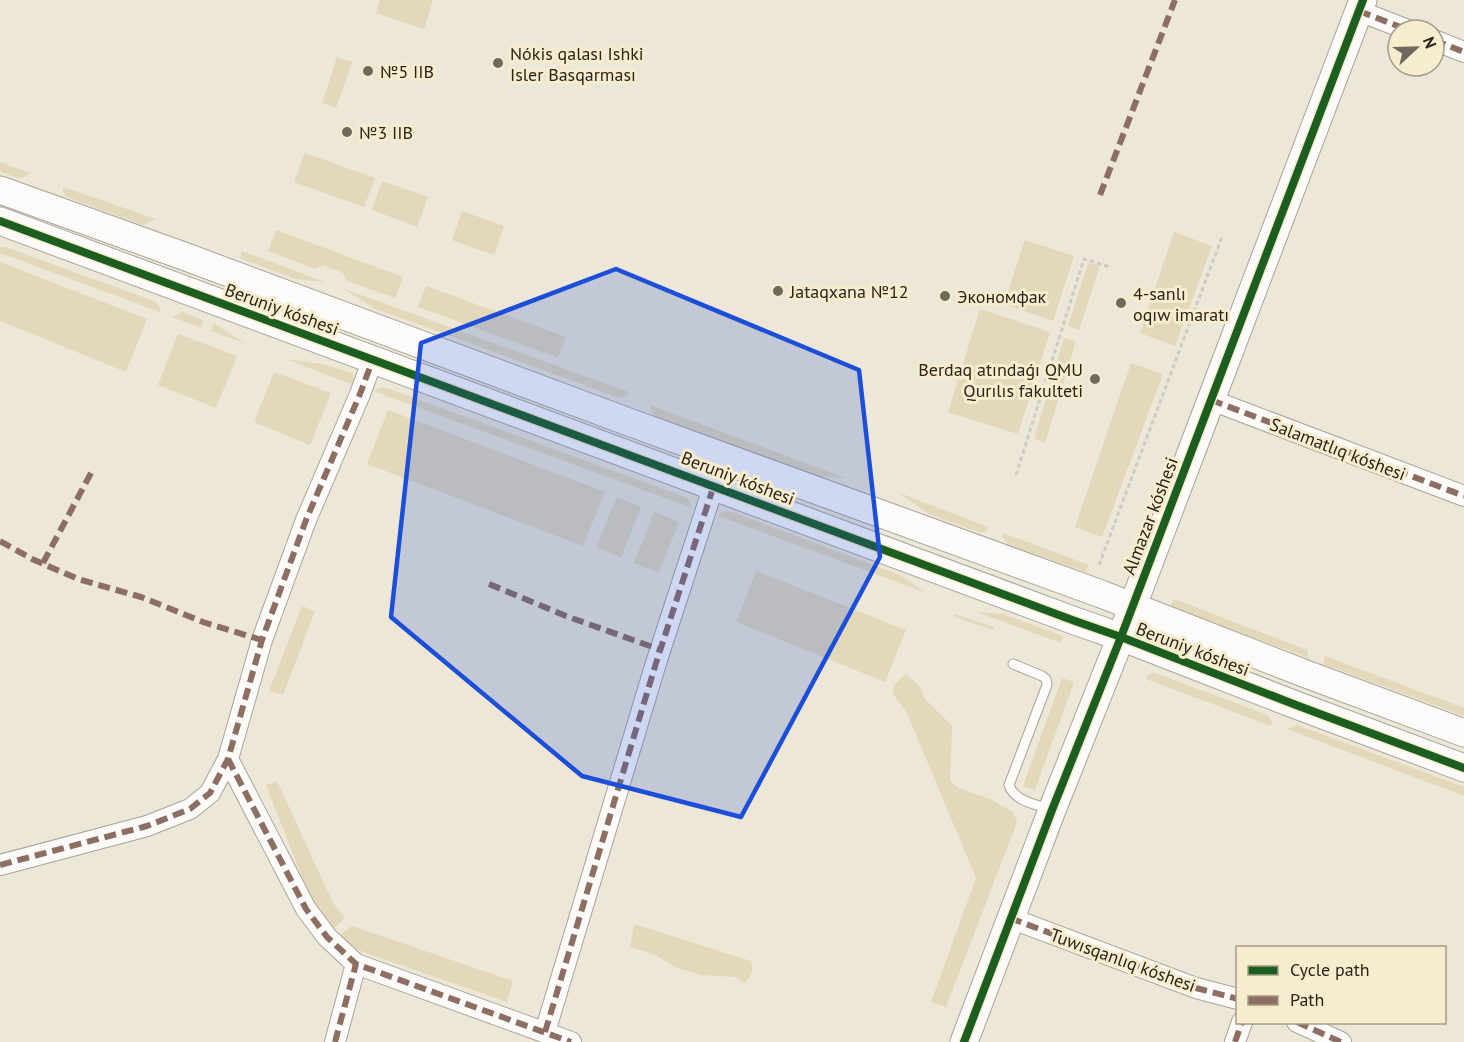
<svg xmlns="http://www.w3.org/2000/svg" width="1464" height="1042" viewBox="0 0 1464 1042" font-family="'PT Sans',sans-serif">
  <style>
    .green { fill: #e3d8ba }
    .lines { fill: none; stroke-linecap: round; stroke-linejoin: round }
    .lane-casing { stroke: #a9a498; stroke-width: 11 }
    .street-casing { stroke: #a9a498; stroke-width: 22 }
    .secondary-casing { stroke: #a9a498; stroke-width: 29 }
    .path { stroke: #cdcbc5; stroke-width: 3; stroke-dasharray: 4.5 3; stroke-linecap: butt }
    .lane { stroke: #fcfbf9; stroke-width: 9 }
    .street { stroke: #fcfbf9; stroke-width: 20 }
    .secondary { stroke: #fcfbf9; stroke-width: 27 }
    .quiet { stroke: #8d6e63; stroke-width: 6; stroke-dasharray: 12 6; stroke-linecap: butt }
    .cycleway-casing { stroke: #f7eccd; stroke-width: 11 }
    .cycleway { stroke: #1b5e20; stroke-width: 8 }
    .marked { fill: #1d4ed8; fill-opacity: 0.2; stroke: #1d4ed8; stroke-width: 4.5; stroke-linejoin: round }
    .poi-dot { fill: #6e695c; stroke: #f7eccd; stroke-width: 2 }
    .labels { text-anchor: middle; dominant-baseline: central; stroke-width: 6; stroke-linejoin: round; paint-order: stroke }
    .poi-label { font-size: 18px; fill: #29251a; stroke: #f7eccd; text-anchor: start }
    .street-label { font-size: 18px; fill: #29251a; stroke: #f7eccd }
  </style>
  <rect width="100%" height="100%" fill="#ede7d7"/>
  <g class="green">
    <path d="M 380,0 L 433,0 L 424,29 L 376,13 Z"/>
    <path d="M 337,57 L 352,62 L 336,108 L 322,103 Z"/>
    <path d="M 305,153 L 375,178 L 364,207 L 294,182 Z"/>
    <path d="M 0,162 L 30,173 C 21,183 11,175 0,171 Z"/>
    <path d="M 382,181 L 428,197 L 417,227 L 372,210 Z"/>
    <path d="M 63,187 L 156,219 L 143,225 L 66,197 L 63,192 Z"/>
    <path d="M 462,211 L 504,226 L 494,255 L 452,240 Z"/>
    <path d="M 276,230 L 403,277 L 395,298 L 347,281 L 343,273 L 323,265 L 315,269 L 268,251 Z"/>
    <path d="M 1174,232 L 1212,246 L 1175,346 L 1140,333 Z"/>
    <path d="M 1025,240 L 1074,256 L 1053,321 L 1004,304 Z"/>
    <path d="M 0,247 L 5,247 L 154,301 L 159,306 L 160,312 L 0,253 Z"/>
    <path d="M 242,251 L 325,282 L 295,279 L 240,258 Z"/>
    <path d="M 0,262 L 147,319 L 126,372 L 0,321 Z"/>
    <path d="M 1088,263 L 1100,266 L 1079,330 L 1068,326 Z"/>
    <path d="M 426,286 L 566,337 L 558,358 L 418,307 Z"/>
    <path d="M 342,288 L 629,392 L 626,397 L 619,398 L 376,309 Z"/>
    <path d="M 980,309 L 1050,332 L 1018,434 L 948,412 Z"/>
    <path d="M 183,312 L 203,320 L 201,328 L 172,317 Z"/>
    <path d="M 214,323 L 246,344 L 211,331 Z"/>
    <path d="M 178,334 L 237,356 L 216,408 L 158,385 Z"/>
    <path d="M 1064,338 L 1076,341 L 1045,443 L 1034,439 Z"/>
    <path d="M 286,359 L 322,364 L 352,373 L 356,386 Z"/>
    <path d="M 1131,363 L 1163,374 L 1102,537 L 1075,527 Z"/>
    <path d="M 274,372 L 331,393 L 310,445 L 254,422 Z"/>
    <path d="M 380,388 L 387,388 L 688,498 L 692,508 L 373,391 Z"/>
    <path d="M 650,405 L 846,478 L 812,476 L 659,420 L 653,414 Z"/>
    <path d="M 388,410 L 605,492 L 583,546 L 367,464 Z"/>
    <path d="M 897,492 L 988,527 L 986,532 L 981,533 L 929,514 Z"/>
    <path d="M 617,497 L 641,507 L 621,558 L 596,547 Z"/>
    <path d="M 729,511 L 900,575 L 927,593 L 718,516 L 722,512 Z"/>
    <path d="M 654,512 L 679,522 L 659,573 L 634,563 Z"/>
    <path d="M 1003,533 L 1089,565 L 1085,572 L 1008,544 L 1002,537 Z"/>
    <path d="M 756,571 L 906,630 L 885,682 L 736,622 Z"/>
    <path d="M 1174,599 L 1307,650 L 1309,658 L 1170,607 Z"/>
    <path d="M 302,606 L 315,611 L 283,695 L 269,691 Z"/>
    <path d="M 977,612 L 1003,614 L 1063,636 L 1061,643 Z"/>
    <path d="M 955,614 L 994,627 L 993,630 L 954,617 Z"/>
    <path d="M 1325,656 L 1464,708 L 1464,716 L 1323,664 Z"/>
    <path d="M 1155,673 L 1268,715 L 1272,721 L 1271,726 L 1146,679 L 1149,674 Z"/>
    <path d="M 906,674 L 920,687 L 925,699 L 952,726 L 950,781 L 959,788 L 990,799 L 1013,812 L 1017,822 L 946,1007 L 931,1002 L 976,878 L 907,713 L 893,694 L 894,685 Z"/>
    <path d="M 1062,678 L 1074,682 L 1035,790 L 1023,786 Z"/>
    <path d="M 1297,725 L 1464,787 L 1464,796 L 1287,729 Z"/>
    <path d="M 277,781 L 333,903 L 345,918 L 332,930 L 313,905 L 266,785 Z"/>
    <path d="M 634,924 L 751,961 C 754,970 752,976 744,983 L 735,977 L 701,975 L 675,967 L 655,955 L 630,947 Z"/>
    <path d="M 352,926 L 513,981 L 507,1002 L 358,950 L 343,941 L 340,935 Z"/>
  </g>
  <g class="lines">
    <g class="lane-casing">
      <path id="lane" d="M 1013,664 L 1042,676 L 1046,679 L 1047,685 L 1009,785 C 1014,801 1035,804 1049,809"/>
    </g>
    <g class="street-casing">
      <g id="street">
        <path d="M 1359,11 L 1408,30"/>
        <path d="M 1434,40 L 1464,52"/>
        <path d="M 1211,400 L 1464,496"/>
        <path d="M 228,759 L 306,909 L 327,937 L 356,964 L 571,1042"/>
        <path d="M 0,865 L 147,826 L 190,809 L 210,793 L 228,759 L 262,640 L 306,520 L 360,394 L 373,359"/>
        <path d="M 1010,918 L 1196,988 L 1238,999"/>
        <path d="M 1297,1022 L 1341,1042"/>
        <path d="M 545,1032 L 656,663 L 714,485"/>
        <path d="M 335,1042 L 356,964"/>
        <path d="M 1235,1042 L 1242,1022"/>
      </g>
    </g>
    <g class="secondary-casing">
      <g id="secondary">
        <path d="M 0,190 L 189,258 L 626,421 L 1101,594 L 1306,674 L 1464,733"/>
        <path d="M 0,221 L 1075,621 L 1121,637 L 1296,705 L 1464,768"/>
        <path d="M 964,1042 L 1052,810 L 1121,637 L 1211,400 L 1363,0"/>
      </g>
    </g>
    <g class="path">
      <path d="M 1016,475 L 1084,259 L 1110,267"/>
      <path d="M 1099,565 L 1222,237"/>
    </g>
    <use href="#lane" class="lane"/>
    <use href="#street" class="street"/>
    <use href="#secondary" class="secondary"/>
    <g class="quiet">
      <path d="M 1359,11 L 1408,30"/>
      <path d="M 1434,40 L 1464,52"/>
      <path d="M 1100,195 L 1175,0"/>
      <path d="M 1211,400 L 1464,496"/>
      <path d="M 0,541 L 32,559 L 78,579 L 141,597 L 203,622 L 262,640"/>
      <path d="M 43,563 L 91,473"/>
      <path d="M 489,584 L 566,616 L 661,650"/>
      <path d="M 228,759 L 306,909 L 327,937 L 356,964 L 571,1042"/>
      <path d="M 0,865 L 147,826 L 190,809 L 210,793 L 228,759 L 262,640 L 306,520 L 360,394 L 373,359"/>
      <path d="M 1010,918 L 1196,988 L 1238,999"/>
      <path d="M 1297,1022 L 1341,1042"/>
      <path d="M 545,1032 L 656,663 L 714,485"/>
      <path d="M 335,1042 L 356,964"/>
      <path d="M 1235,1042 L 1242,1022"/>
    </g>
    <g class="cycleway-casing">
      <g id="cycleway">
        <path d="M 0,221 L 1075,621 L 1121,637 L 1296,705 L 1464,768"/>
        <path d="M 964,1042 L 1052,810 L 1121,637 L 1211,400 L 1363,0"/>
      </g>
    </g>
    <use href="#cycleway" class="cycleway"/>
  </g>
  <path class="marked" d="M 616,269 L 859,370 L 880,557 L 741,817 L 582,776 L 391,617 L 421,343 Z"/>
  <g class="poi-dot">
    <circle cx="498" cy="63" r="6"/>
    <circle cx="368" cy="71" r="6"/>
    <circle cx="347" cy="132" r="6"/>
    <circle cx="778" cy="291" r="6"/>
    <circle cx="945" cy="296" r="6"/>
    <circle cx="1121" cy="303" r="6"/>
    <circle cx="1095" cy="379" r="6"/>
  </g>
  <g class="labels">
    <g class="poi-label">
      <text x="510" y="53">Nókis qalası Ishki<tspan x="510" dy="21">Isler Basqarması</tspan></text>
      <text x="380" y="71">№5 IIB</text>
      <text x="359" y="132">№3 IIB</text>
      <text x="790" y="291">Jataqxana №12</text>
      <text x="1133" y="293">4-sanlı<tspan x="1133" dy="21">oqıw imaratı</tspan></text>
      <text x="957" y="296">Экономфак</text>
      <text x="1083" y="369" text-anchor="end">Berdaq atındaǵı QMU<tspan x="1083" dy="21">Qurılıs fakulteti</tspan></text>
    </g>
    <g class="street-label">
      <text transform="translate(282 309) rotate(20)">Beruniy kóshesi</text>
      <text transform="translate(1338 449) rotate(21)">Salamatlıq kóshesi</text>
      <text transform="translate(738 478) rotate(21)">Beruniy kóshesi</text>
      <text transform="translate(1150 516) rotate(-69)">Almazar kóshesi</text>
      <text transform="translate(1193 649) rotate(21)">Beruniy kóshesi</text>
      <text transform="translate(1123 960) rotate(20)">Tuwısqanlıq kóshesi</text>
    </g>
  </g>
  <rect x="1236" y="946" width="210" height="78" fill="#f7eccd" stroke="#a59c85" stroke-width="1.5"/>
  <rect x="1248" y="966" width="30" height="9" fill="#1b5e20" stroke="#a59c85" stroke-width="1.5"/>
  <text x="1290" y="976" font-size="18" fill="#29251a">Cycle path</text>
  <rect x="1248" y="996" width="30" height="9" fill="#8d6e63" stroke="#a59c85" stroke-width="1.5"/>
  <text x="1290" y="1006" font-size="18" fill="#29251a">Path</text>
  <g transform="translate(1416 48) rotate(68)"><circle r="28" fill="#f7eccd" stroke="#a59c85" stroke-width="1.5"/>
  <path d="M0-4.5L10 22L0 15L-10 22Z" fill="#6e695c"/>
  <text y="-9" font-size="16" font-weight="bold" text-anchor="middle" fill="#29251a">N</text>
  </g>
</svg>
